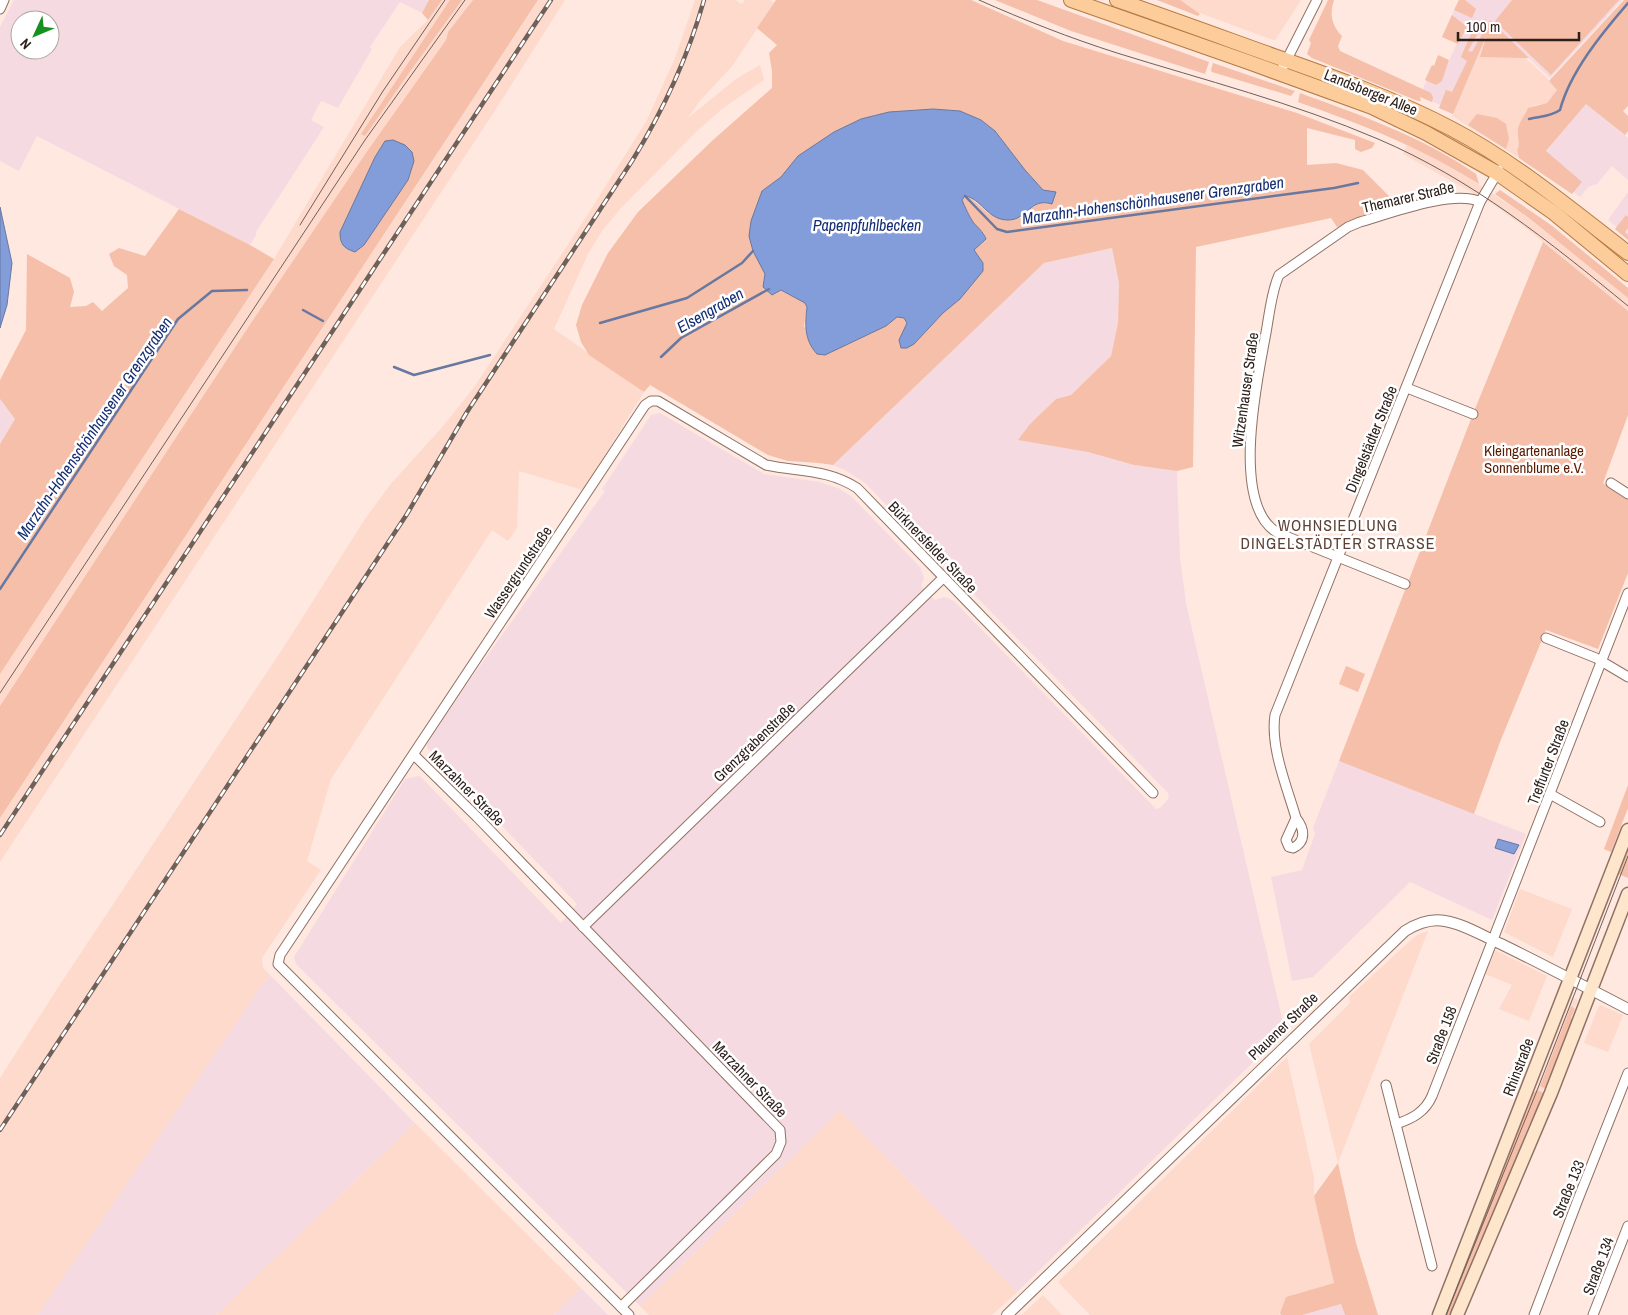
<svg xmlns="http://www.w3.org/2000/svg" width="1628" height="1315" viewBox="0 0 1628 1315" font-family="'Archivo Narrow',sans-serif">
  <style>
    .built { fill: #fddacc }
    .industrial { fill: #f5dbe1; fill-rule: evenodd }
    .green { fill: #f5bfa9; fill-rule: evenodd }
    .water { fill: #829dd9; stroke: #6878a0 }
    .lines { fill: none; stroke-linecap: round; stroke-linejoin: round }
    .stream { stroke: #6878a0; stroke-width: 2.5 }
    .minor-casing { stroke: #907164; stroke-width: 11 }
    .tertiary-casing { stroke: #907164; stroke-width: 12 }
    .secondary-casing { stroke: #907164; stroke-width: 15 }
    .primary-casing { stroke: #b37a43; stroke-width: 16 }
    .minor { stroke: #fff; stroke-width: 9 }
    .tertiary { stroke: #fff; stroke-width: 10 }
    .secondary { stroke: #fee6cd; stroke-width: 12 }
    .primary { stroke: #fdcc9b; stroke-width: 14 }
    .tram { stroke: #6f6059; stroke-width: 1 }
    .rail-casing { stroke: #6f6059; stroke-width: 4.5 }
    .rail { stroke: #fff; stroke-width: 2.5; stroke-dasharray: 8; stroke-linecap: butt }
    .labels { text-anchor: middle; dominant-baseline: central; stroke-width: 5; stroke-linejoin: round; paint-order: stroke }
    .street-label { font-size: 15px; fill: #2d201b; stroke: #fff }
    .park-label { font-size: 15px; fill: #5a1c00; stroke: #fff }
    .water-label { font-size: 16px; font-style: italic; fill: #142d73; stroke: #fff }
    .neighbourhood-label { font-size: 16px; letter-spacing: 1px; fill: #5e4135; stroke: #fff }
  </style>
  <rect width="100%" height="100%" fill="#fee8df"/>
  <g class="built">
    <path d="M 442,0 L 473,0 L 448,32 L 446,40 L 368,150 L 249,326 L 0,706 L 0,674 L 274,259 L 400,47 L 428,20 Z"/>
    <path d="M 538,0 L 565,0 L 496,109 L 0,862 L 0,818 Z"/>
    <path d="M 695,0 L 735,0 L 742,4 L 745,0 L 770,0 L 774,3 L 733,65 L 699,102 L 688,118 L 736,79 L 760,65 L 764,80 L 722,109 L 697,131 L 621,208 L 602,231 L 588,254 L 554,329 L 644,392 L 583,490 L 519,471 L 517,528 L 508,541 L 492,530 L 331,779 L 307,861 L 321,870 L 262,958 L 263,968 L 271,976 L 264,982 L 38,1315 L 0,1315 L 0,1078 L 59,986 L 287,642 L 365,519 L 390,485 L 444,425 L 475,386 L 588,214 L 647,120 L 675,58 Z"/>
    <path d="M 1165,0 L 1301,0 L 1276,39 L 1273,40 Z"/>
    <path d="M 1491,26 L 1546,77 L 1557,90 L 1547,103 L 1535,105 L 1528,109 L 1525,117 L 1519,125 L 1518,130 L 1519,146 L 1517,150 L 1519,158 L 1452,116 Z"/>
    <path d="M 1407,145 L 1452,167 L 1529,218 L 1628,298 L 1628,311 L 1526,228 L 1491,203 L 1403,154 Z"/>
    <path d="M 1520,889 L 1572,909 L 1553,957 L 1504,932 Z"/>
    <path d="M 1428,931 L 1338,1163 L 1309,1044 L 1350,1003 L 1349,997 L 1410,941 L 1417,935 Z"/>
    <path d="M 1495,950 L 1547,976 L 1529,1021 L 1499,1009 L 1512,985 L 1485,974 Z"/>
    <path d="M 1572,997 L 1578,1000 L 1574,1009 L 1571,1007 L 1540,1085 L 1544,1088 L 1542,1092 L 1536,1090 Z"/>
    <path d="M 1600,1005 L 1623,1015 L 1608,1052 L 1584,1043 L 1598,1008 Z"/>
    <path d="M 1287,1057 L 1314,1178 L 1314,1196 L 1334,1283 L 1286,1297 L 1279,1315 L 1090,1315 L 1058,1282 Z"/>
    <path d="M 840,1110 L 1017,1292 L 992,1315 L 649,1315 L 640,1306 Z"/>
    <path d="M 415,1123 L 581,1288 L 554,1315 L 216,1315 Z"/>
    <path d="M 1043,1295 L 1062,1315 L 1022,1315 Z"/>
  </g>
  <g class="industrial">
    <path d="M 14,0 L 429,0 L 422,13 L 400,2 L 370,47 L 372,49 L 338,108 L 321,101 L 311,120 L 324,127 L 256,232 L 256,235 L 250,245 L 37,136 L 19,171 L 0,161 L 0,27 ZM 20,20 L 50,20 L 50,50 L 20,50 Z"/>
    <path d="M 1459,0 L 1622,0 L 1550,78 L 1492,23 L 1453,114 L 1439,108 L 1440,105 L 1420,96 L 1433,65 L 1445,70 L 1457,43 L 1442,37 Z"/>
    <path d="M 1586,103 L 1628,138 L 1628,180 L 1612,166 L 1597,184 L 1588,187 L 1580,197 L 1537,163 Z"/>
    <path d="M 1628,192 L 1628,236 L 1608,220 Z"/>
    <path d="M 1112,248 L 1119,283 L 1118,323 L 1111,356 L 1071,395 L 1056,399 L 1030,424 L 1088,452 L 1134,465 L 1177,471 L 1180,557 L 1186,603 L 1285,1031 L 1017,1292 L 840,1110 L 640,1306 L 296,964 L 294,957 L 405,779 L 414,777 L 420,776 L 561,923 L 577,904 L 427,748 L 427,744 L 462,691 L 605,491 L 602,489 L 651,415 L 660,413 L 764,474 L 820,482 L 840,489 L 852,497 L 920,567 L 924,578 L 921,586 L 935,600 L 944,597 L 954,601 L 1156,809 L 1160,808 L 1168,799 L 1169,794 L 865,483 L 845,470 L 833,465 L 1044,263 Z"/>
    <path d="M 0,399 L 15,419 L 0,444 Z"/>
    <path d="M 1339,761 L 1526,834 L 1492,920 L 1410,882 L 1313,977 L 1292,981 L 1271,877 L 1302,870 L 1315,834 L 1313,828 Z"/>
    <path d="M 271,976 L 415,1123 L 216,1315 L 38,1315 L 264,982 Z"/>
    <path d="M 581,1288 L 608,1315 L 554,1315 Z"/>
    <path d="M 1341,1304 L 1345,1315 L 1302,1315 Z"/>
  </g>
  <g class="green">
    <path d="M 429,0 L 442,0 L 428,20 L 422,13 Z"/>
    <path d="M 450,0 L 462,0 L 411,70 L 365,136 L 361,134 Z"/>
    <path d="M 473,0 L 538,0 L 0,818 L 0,706 L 249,326 L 368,150 L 446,40 L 448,32 ZM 385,141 L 414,161 L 408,180 L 364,244 L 340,232 L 375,157 Z"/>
    <path d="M 776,0 L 971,0 L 1063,41 L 1297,113 L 1375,143 L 1372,148 L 1361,152 L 1355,149 L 1355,140 L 1307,128 L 1307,165 L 1336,163 L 1363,170 L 1391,198 L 1393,206 L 1386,211 L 1337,227 L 1331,218 L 1196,247 L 1193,467 L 1177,471 L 1134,465 L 1088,452 L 1018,440 L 1030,424 L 1056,399 L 1071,395 L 1111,356 L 1118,323 L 1119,283 L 1112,248 L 1044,263 L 833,465 L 819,463 L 788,461 L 768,455 L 650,385 L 644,392 L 589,355 L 581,342 L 576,325 L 582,305 L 608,253 L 638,212 L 713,140 L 772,88 L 772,71 L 769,53 L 777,45 L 757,28 ZM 933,109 L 960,111 L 981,120 L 995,131 L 1025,170 L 1043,190 L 1056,193 C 1043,203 1032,205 1021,218 L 989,214 L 970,197 L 965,196 L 961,200 L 973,222 L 984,233 L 986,239 L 974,250 L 983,271 L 960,299 L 943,313 L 914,344 L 899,340 L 907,323 L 904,318 L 897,317 L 885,326 L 844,345 L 804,327 L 807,306 L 805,303 L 781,290 L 772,295 L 764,287 L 765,274 L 755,253 L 762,191 L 781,177 L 798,156 L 911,110 Z"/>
    <path d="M 995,0 L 1037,0 L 1209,62 L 1205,74 L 1071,31 Z"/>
    <path d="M 1157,0 L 1180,0 L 1200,14 L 1198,16 Z"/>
    <path d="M 1328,0 L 1334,0 C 1329,14 1332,26 1342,36 L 1338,46 L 1340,51 L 1431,93 L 1433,98 L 1432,102 L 1420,97 L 1421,101 L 1418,101 L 1312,58 L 1307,54 L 1311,43 L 1309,40 Z"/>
    <path d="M 1459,0 L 1465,0 L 1476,9 L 1472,18 L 1454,10 Z"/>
    <path d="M 1512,0 L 1619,0 L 1551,75 L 1495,21 Z"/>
    <path d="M 1624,0 L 1628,0 L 1628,106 L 1623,111 L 1628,116 L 1628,131 L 1625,135 L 1586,104 L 1546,151 L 1582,182 L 1572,194 L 1519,158 L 1517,150 C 1521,144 1517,138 1518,130 C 1518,123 1525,116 1528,108 L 1547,103 L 1557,90 L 1549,81 Z"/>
    <path d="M 1452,15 L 1466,26 L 1466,29 L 1458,44 L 1442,37 Z"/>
    <path d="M 1486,19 L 1468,51 L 1472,52 L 1490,20 L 1529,58 L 1480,57 L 1487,34 L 1453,114 L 1439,108 L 1446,90 L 1452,92 L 1467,61 L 1461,57 C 1467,44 1473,24 1486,19 Z"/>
    <path d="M 1438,55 L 1449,60 L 1442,81 L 1436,85 L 1425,80 L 1432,65 L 1434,66 Z"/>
    <path d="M 1213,63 L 1295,91 L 1291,96 L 1212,72 L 1211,70 Z"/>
    <path d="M 1300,93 C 1360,115 1423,137 1476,174 L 1479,184 C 1422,148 1361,124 1298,102 Z"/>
    <path d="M 1477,114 L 1497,118 L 1506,124 L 1509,139 L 1506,149 L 1468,125 Z"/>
    <path d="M 1500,190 L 1551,225 L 1628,288 L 1628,298 L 1529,218 L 1495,194 Z"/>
    <path d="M 179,209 L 250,245 L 274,259 L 0,674 L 0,444 L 15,419 L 0,399 L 0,380 L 26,330 L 27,254 L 70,278 L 74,292 L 70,307 L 86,306 L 93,302 L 102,311 L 128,288 L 127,275 L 114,266 L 109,254 L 119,248 L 145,256 Z"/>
    <path d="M 1626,215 L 1628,217 L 1628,228 L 1625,232 L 1628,235 L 1628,240 L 1615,229 Z"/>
    <path d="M 1543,242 L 1628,311 L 1628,415 L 1603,483 L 1628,500 L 1628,573 L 1598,649 L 1546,630 L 1500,742 L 1474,814 L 1339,761 L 1473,414 Z"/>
    <path d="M 1346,666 L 1365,674 L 1358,692 L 1339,684 Z"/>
    <path d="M 1628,785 L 1628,808 L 1611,852 L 1604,849 Z"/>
    <path d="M 1628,841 L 1628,878 L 1616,873 Z"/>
    <path d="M 1571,1006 L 1575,1009 L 1571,1018 L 1574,1019 L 1546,1089 L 1540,1086 Z"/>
    <path d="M 1536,1090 L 1545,1093 L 1529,1125 L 1452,1315 L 1443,1315 L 1531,1091 L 1535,1092 Z"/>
    <path d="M 1338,1163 L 1356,1243 L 1378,1315 L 1345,1315 L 1341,1304 L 1302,1315 L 1281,1315 L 1280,1313 L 1286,1297 L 1334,1283 L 1314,1196 Z"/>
  </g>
  <g class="water">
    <path d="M 933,109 L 960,111 L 981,120 L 995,131 L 1025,170 L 1043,190 L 1056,192 L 1052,204 C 1030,197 1028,220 1008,220 C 987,220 981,198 965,196 L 962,200 C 965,207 969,216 973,222 C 978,228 983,231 986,239 L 974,250 L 983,263 L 983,271 L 960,299 L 943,313 L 914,344 L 907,348 L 901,348 L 899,340 L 907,323 L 904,318 L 897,317 L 886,326 L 825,355 L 817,354 C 804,340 805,324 807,307 L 805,303 L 781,290 L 772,295 L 763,287 L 765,274 L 753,251 L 749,236 L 751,221 L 762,191 L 781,177 L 798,156 L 834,132 L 861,119 L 889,112 Z"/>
    <path d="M 393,140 L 405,145 L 412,152 L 414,161 L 408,180 L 364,245 L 355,252 C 343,248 340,244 340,232 L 375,157 L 385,141 Z"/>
    <path d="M 0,207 L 12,263 L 7,305 L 0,328 Z"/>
    <path d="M 1498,839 L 1519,845 L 1514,854 L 1495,848 Z"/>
  </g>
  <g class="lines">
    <g class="stream">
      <path d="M 1529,119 C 1541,116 1550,117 1560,110 C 1570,72 1602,33 1628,3"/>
      <path d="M 965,196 L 997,229 L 1007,232 L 1334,188 L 1358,183"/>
      <path d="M 303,310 L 323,321"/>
      <path d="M 600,323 L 687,298 L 742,263 L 753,251"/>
      <path d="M 661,357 L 681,338 L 769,289"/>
      <path d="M 394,367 L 414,375 L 490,355"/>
      <path d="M 0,589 L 178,319 L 212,291 L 247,290"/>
    </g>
    <g class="minor-casing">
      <g id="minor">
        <path d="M 0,9 L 4,0"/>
        <path d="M 1280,73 L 1317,0"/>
        <path d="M 1407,388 L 1473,414"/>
        <path d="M 1611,483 L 1628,494"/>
        <path d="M 1405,584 L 1278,533 C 1230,506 1257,382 1265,338 C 1269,318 1271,292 1279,275 L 1348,227 L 1360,222 C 1388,214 1454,189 1480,202"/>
        <path d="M 1546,638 L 1596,658 L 1628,677"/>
        <path d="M 414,755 L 477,817 L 780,1130 L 781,1142 L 776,1154 L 621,1307"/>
        <path d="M 1550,794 L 1600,822"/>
        <path d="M 1296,818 L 1286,840 L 1289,847 L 1293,848 C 1307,841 1304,828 1296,818 C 1287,787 1270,747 1275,715 L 1480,202 L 1499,170"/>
        <path d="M 583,927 L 943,578"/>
        <path d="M 1386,1085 L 1432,1266"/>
        <path d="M 1396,1124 C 1412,1119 1425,1112 1432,1096 L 1628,593"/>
        <path d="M 629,1315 L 278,964 L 280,955 L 645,405 L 651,401 L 658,401 L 766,465 C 799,472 828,469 857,488 L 1153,793"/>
        <path d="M 1534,1315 L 1577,1202 L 1628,1073"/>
        <path d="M 1593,1315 L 1628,1226"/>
      </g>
    </g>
    <g class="tertiary-casing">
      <path id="tertiary" d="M 1007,1315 L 1405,931 C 1416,924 1430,918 1445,921 C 1464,924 1483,936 1501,944 C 1544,965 1586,987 1628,1009"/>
    </g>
    <g class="secondary-casing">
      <g id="secondary">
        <path d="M 1439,1315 L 1628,830"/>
        <path d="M 1457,1315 L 1551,1093 L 1628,894"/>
      </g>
    </g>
    <g class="primary-casing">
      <g id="primary">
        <path d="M 1071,0 L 1251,63 L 1372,107 L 1426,133 L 1497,173 L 1554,213 L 1628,274"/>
        <path d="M 1117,0 C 1169,18 1221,37 1274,56 C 1334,77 1395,99 1452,129 C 1515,162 1572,210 1628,253"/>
      </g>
    </g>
    <use href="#minor" class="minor"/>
    <use href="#tertiary" class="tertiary"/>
    <use href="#secondary" class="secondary"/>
    <use href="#primary" class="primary"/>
    <g class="tram">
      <path d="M 979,0 C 1024,20 1070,38 1117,53 C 1204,80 1294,103 1378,139 C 1472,179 1550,242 1628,306"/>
      <path d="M 300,225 L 383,91 L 445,0"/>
      <path d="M 0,693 L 365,140 L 465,0"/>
      <path d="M 1446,1315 L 1538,1088 L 1628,856"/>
    </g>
    <g class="rail-casing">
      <g id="rail">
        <path d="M 0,835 L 551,0"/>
        <path d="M 0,1130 L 407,514 L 467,412 L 632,161 C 663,111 688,57 704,0"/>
      </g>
    </g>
    <use href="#rail" class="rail"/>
  </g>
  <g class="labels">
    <g class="street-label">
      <text transform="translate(1371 92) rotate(22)">Landsberger Allee</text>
      <text transform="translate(1408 197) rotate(-13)">Themarer Straße</text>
      <text transform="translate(1245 390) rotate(-82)">Witzenhauser Straße</text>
      <text transform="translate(1371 439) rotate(-68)">Dingelstädter Straße</text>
      <text transform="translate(933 547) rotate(46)">Bürknersfelder Straße</text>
      <text transform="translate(518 572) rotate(-56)">Wassergrundstraße</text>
      <text transform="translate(754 742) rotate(-44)">Grenzgrabenstraße</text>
      <text transform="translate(1548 762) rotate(-69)">Treffurter Straße</text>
      <text transform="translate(467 788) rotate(45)">Marzahner Straße</text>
      <text transform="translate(1283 1026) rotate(-44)">Plauener Straße</text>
      <text transform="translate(1441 1035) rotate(-69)">Straße 158</text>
      <text transform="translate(1518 1067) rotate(-69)">Rhinstraße</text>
      <text transform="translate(750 1079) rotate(46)">Marzahner Straße</text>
      <text transform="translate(1568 1189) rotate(-68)">Straße 133</text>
      <text transform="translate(1598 1266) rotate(-69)">Straße 134</text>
    </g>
    <g class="park-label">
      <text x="1534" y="450">Kleingartenanlage<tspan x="1534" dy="17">Sonnenblume e.V.</tspan></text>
    </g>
    <g class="water-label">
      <text transform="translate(1153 200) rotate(-8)">Marzahn-Hohenschönhausener Grenzgraben</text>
      <text x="867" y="225">Papenpfuhlbecken</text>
      <text transform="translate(710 310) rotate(-30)">Elsengraben</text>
      <text transform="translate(94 428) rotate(-56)">Marzahn-Hohenschönhausener Grenzgraben</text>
    </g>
    <g class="neighbourhood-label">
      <text x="1338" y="525">WOHNSIEDLUNG<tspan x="1338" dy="18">DINGELSTÄDTER STRASSE</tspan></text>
    </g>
  </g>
  <g transform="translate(35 35) rotate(226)"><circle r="24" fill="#ffffff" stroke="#aba6a4"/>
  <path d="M0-4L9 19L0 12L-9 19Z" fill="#159120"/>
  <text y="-8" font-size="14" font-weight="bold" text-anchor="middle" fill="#2d201b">N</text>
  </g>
  <path d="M1458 32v8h121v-8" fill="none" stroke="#2d201b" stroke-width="2.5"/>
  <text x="1466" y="32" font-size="15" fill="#2d201b" stroke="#ffffff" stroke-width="4" paint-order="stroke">100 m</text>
</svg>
